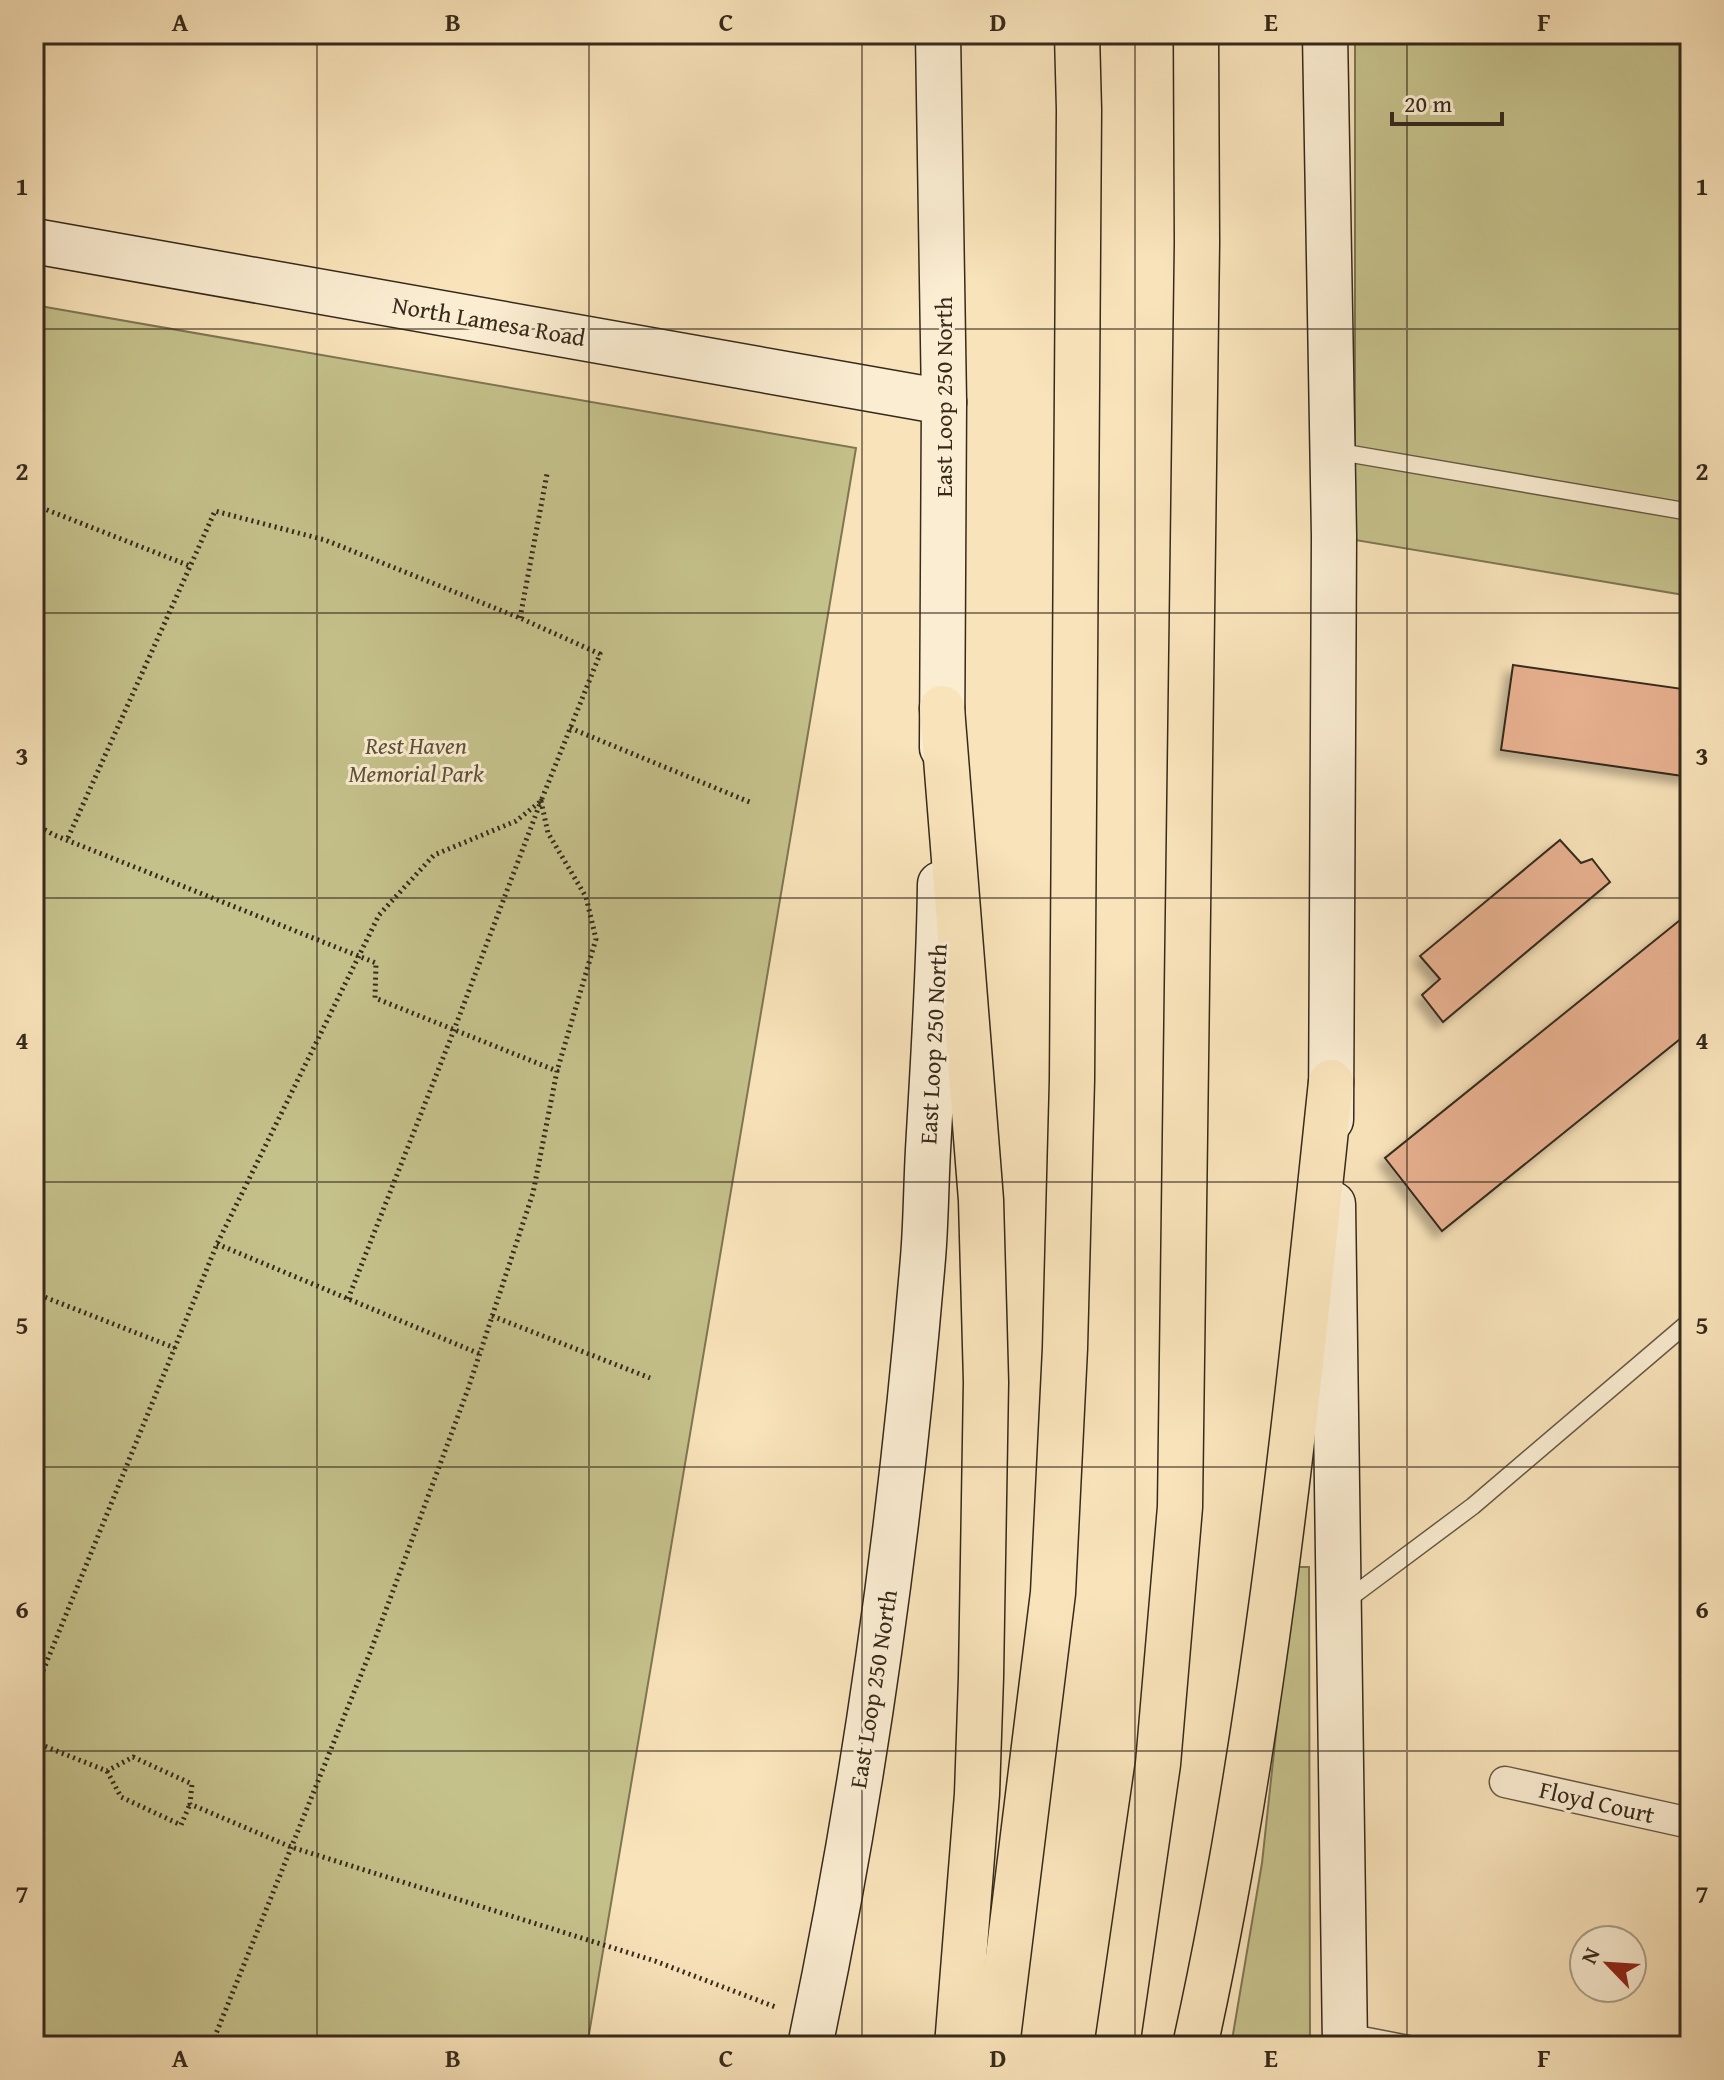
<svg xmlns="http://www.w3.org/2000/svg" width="1724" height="2080" viewBox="0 0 1724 2080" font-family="'Gentium Book Plus',serif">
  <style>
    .green { fill: #c5c18b; stroke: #7e7654; stroke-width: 2 }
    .building { fill: #e7b08f; stroke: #362a1c; stroke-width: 2; filter: url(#shadow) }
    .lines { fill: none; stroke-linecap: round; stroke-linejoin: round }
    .lane-casing { stroke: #675844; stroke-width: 19 }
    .street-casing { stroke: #675844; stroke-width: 33 }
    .secondary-casing { stroke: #362a1c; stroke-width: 47 }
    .highway-casing { stroke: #362a1c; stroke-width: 47 }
    .path { stroke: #362a1c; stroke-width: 5; stroke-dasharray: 2 4; stroke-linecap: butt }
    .lane { stroke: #fbedd2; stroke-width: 16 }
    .street { stroke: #fbedd2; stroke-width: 30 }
    .secondary { stroke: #fbedd2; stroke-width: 44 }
    .highway { stroke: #f9e3ba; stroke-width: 44 }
    .grid { fill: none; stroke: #362a1c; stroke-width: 2; stroke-opacity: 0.55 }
    .labels { text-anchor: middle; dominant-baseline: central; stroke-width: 6; stroke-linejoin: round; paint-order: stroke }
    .street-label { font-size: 24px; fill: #362a1c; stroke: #fbedd2 }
    .park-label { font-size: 24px; font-style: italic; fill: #5a5038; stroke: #fbedd2 }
    .neatline { fill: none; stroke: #362a1c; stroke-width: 3 }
    .grid-label { font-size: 26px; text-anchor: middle; font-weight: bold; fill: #362a1c }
  </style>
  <defs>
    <filter id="shadow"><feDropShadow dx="-7" dy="7" stdDeviation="4" flood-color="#0004"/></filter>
  </defs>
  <rect width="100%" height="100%" fill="#f9e3ba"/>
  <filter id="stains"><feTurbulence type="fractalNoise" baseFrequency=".0025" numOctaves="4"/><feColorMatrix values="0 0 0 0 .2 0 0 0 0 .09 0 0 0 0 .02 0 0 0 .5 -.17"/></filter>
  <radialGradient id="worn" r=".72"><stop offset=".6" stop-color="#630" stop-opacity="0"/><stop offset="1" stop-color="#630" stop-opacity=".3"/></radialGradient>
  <g class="green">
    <path d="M 1355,34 L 1690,34 L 1690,596 L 1355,540 Z"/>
    <path d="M 34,305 L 856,448 L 587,2046 L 34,2046 Z"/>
    <path d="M 1294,1567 L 1309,1567 L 1310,2046 L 1231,2046 L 1262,1863 Z"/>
  </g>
  <g class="building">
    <path d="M 1513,665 L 1690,690 L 1690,777 L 1501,750 Z"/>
    <path d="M 1560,840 L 1581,863 L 1592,859 L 1610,882 L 1443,1022 L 1422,995 L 1440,979 L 1420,956 Z"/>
    <path d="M 1690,912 L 1690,1031 L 1442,1231 L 1385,1158 Z"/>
  </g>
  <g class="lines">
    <g class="lane-casing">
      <g id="lane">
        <path d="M 1334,451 L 1690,512"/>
        <path d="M 1343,1603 L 1473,1506 L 1690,1321"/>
        <path d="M 1347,2032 L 1419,2046"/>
      </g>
    </g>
    <g class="street-casing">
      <path id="street" d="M 1505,1782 L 1690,1823"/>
    </g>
    <g class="secondary-casing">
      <g id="secondary">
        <path d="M 938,34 L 944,402 L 942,748"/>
        <path d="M 1325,34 L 1334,536 L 1331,1120"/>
        <path d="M 34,241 L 944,402"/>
        <path d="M 1333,1204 L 1345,2046"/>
        <path d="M 810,2046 C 865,1786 901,1522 923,1258 C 926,1222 926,1186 928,1150 C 933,1061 939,973 940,884"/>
      </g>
    </g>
    <g class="highway-casing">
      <g id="highway">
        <path d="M 942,708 L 981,1200 L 986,1382 L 981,1677 L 977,1794 L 957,2046"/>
        <path d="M 997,2046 L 1053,1593 L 1065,1348 L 1072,1080 L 1079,110 L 1077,34"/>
        <path d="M 1117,2046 L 1158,1764 L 1180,1507 L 1197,243 L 1196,34"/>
        <path d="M 1195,2046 C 1265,1729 1297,1405 1331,1082"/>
      </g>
    </g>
    <g class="path">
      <path d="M 34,513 L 37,506 L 190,566"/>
      <path d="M 520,618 L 547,474"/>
      <path d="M 570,728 L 752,803"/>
      <path d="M 34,824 L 54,835 L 376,963 L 375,998 L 557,1071 L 533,1193 L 468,1389 L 371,1650 L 211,2046"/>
      <path d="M 217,1244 L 480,1354"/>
      <path d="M 34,1293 L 175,1348"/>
      <path d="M 348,1299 L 454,1030 L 541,801 L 548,833 L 586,897 L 596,939 L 557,1071"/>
      <path d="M 492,1316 L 650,1378"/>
      <path d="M 34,1693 L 217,1244 L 379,915 L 434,855 L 516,821 L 541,801 L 600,654 L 520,618 L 325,540 L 215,511 L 67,840"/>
      <path d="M 34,1742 L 107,1771 L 133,1757 L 192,1784 L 190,1804 L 291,1847 L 655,1961 L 778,2008"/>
      <path d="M 107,1771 L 121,1797 L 181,1825 L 190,1804"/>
    </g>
    <use href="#lane" class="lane"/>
    <use href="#street" class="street"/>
    <use href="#secondary" class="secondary"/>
    <use href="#highway" class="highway"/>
  </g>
  <path class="grid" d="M 317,34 L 317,2046M 589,34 L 589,2046M 862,34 L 862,2046M 1135,34 L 1135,2046M 1407,34 L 1407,2046M 34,329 L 1690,329M 34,613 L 1690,613M 34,898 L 1690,898M 34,1182 L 1690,1182M 34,1467 L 1690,1467M 34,1751 L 1690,1751"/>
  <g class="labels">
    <g class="street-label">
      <text transform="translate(489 321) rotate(10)">North Lamesa Road</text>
      <text transform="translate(943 397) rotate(-90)">East Loop 250 North</text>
      <text transform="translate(933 1044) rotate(-87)">East Loop 250 North</text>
      <text transform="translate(873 1689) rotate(-81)">East Loop 250 North</text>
      <text transform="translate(1597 1802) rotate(13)">Floyd Court</text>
    </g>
    <g class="park-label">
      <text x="416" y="745">Rest Haven<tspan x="416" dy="28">Memorial Park</tspan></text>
    </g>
  </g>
  <rect width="1724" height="2080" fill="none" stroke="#f9e3ba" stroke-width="88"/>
  <g transform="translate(1608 1964) rotate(295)"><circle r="38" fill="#fbedd2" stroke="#ac9f89" stroke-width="2"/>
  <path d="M0-6L14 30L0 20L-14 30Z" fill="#8f2418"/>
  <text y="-12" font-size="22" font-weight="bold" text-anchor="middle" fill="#362a1c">N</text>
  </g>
  <path d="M1392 112v12h110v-12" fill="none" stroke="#362a1c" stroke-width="4"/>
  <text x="1404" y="112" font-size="24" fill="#362a1c" stroke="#fbedd2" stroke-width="6" paint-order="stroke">20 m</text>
  <rect x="44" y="44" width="1636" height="1992" class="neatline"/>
  <g class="grid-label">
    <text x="180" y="31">A</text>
    <text x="453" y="31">B</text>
    <text x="726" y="31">C</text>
    <text x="998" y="31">D</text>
    <text x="1271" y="31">E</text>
    <text x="1544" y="31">F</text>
    <text x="22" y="195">1</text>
    <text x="1702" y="195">1</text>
    <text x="22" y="480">2</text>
    <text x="1702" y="480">2</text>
    <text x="22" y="765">3</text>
    <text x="1702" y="765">3</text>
    <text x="22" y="1049">4</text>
    <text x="1702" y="1049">4</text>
    <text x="22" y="1334">5</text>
    <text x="1702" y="1334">5</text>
    <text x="22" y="1618">6</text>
    <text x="1702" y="1618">6</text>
    <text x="22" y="1903">7</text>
    <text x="1702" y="1903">7</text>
    <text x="180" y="2067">A</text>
    <text x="453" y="2067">B</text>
    <text x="726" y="2067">C</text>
    <text x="998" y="2067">D</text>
    <text x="1271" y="2067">E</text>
    <text x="1544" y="2067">F</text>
  </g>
  <rect width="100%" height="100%" filter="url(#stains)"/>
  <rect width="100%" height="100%" fill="url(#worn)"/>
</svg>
